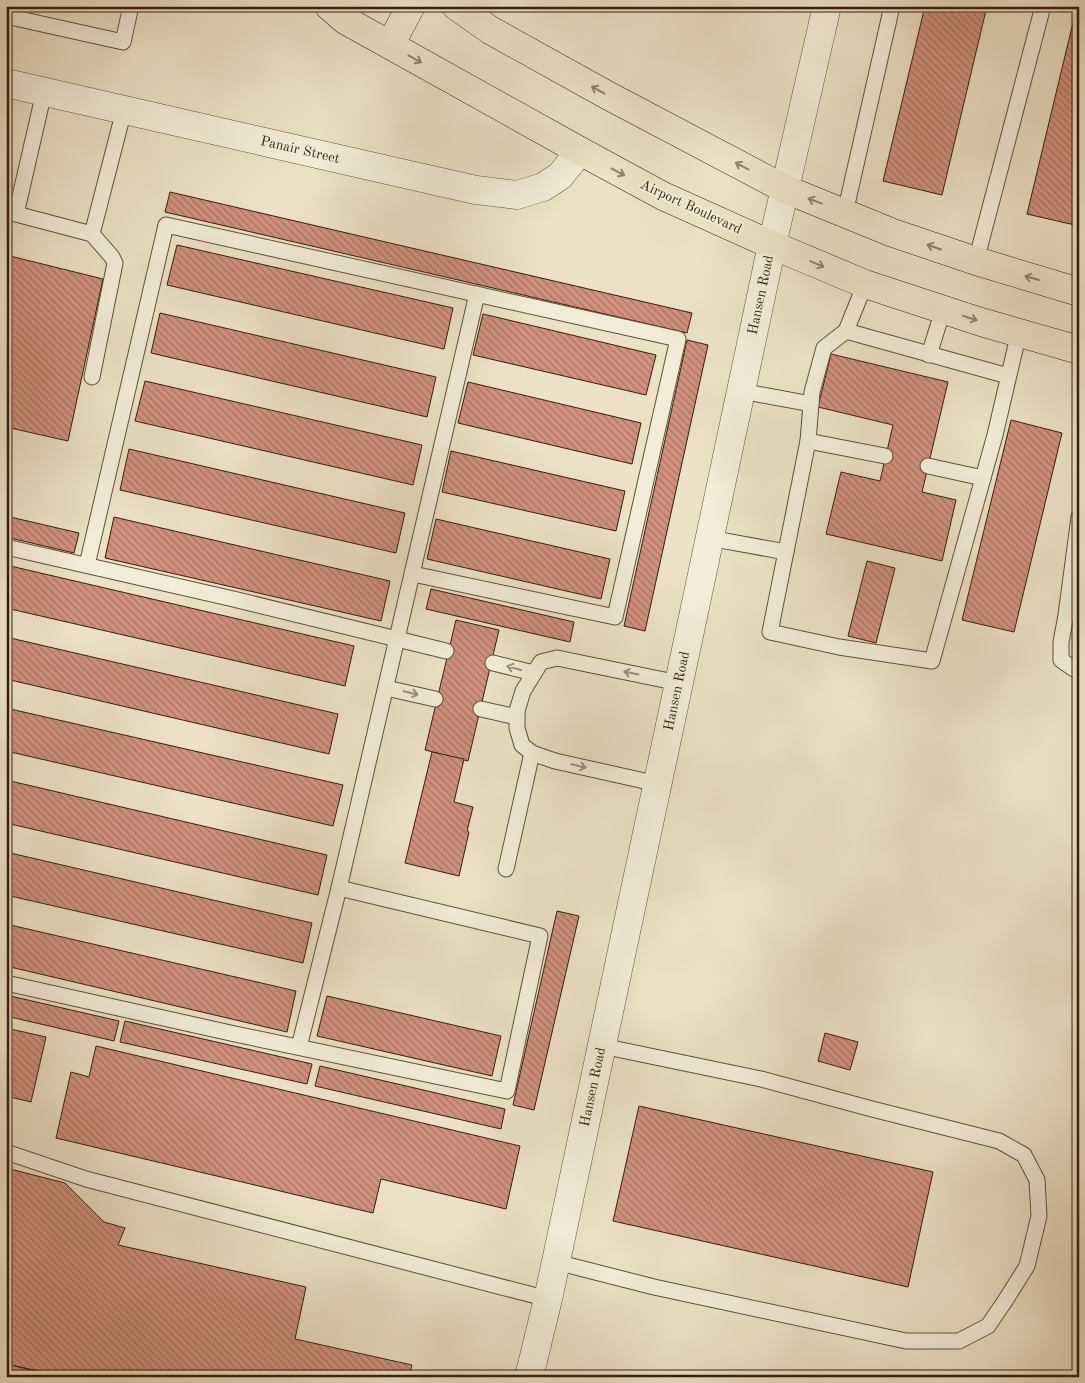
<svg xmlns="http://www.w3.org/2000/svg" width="1085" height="1383" viewBox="0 0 1085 1383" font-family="'Old Standard TT',serif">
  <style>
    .building { fill: url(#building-back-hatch); stroke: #321f0a }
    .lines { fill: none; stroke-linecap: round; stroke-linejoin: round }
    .lane-casing { stroke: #605039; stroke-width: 17 }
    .street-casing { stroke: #605039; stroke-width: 29 }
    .primary-casing { stroke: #321f0a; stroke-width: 29 }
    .lane { stroke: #f3ecd9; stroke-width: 15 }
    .street { stroke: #f3ecd9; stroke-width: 28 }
    .primary { stroke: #ece1c5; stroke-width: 28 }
    .oneway { stroke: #8f8068 }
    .oneway2 { stroke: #9c907c }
    .labels { text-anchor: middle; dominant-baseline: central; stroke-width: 4; stroke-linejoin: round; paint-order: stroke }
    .street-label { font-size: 14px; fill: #321f0a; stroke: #f3ecd9 }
  </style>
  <defs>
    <pattern id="building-back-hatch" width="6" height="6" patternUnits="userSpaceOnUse" patternTransform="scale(1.25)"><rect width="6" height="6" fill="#d1917d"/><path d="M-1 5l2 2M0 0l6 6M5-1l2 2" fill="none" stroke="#aa7665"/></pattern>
  </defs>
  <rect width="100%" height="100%" fill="#ece1c5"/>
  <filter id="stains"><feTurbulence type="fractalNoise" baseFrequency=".004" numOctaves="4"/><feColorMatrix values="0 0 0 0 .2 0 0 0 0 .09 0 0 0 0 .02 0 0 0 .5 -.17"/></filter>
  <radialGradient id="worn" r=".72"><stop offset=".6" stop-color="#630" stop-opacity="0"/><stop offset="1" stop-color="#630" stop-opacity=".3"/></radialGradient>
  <g class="building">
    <path d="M 925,6 L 987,6 L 942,195 L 883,181 Z"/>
    <path d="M 1077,6 L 1079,6 L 1079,226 L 1027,214 Z"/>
    <path d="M 170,192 L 692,313 L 687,333 L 165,212 Z"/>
    <path d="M 177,245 L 453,308 L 444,349 L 167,285 Z"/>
    <path d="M 6,255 L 103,279 L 68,441 L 6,427 Z"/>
    <path d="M 160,313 L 436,377 L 427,417 L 151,353 Z"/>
    <path d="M 483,314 L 656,355 L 646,395 L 473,355 Z"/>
    <path d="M 687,340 L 708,345 L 645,631 L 624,626 Z"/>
    <path d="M 831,354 L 948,382 L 922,492 L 956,500 L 942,561 L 826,534 L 841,472 L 880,481 L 893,425 L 818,407 Z"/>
    <path d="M 145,381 L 422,445 L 413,485 L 135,421 Z"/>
    <path d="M 468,382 L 641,423 L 632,464 L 458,423 Z"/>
    <path d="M 1011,420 L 1062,433 L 1014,632 L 962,620 Z"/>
    <path d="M 129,449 L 405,513 L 396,553 L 120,490 Z"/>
    <path d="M 451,451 L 625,491 L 616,531 L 442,492 Z"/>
    <path d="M 6,516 L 79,533 L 74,553 L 6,537 Z"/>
    <path d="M 114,517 L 390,581 L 381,621 L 105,558 Z"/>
    <path d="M 436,519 L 610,559 L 601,599 L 427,559 Z"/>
    <path d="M 867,561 L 895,568 L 876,643 L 848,636 Z"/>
    <path d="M 6,565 L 354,646 L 345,686 L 6,608 Z"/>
    <path d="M 431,589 L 574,622 L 570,642 L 426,609 Z"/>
    <path d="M 456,620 L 499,630 L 468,761 L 425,750 Z"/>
    <path d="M 6,637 L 338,714 L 329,754 L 6,679 Z"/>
    <path d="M 6,708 L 343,785 L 333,826 L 6,751 Z"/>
    <path d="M 432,752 L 464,759 L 454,802 L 473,807 L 467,831 L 469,832 L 459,876 L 405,863 Z"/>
    <path d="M 6,780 L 327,855 L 318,895 L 6,823 Z"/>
    <path d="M 6,852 L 312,923 L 303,963 L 6,895 Z"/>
    <path d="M 557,911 L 579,916 L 534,1110 L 513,1105 Z"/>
    <path d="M 6,924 L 296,991 L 287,1032 L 6,966 Z"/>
    <path d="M 6,995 L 119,1021 L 114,1041 L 6,1016 Z"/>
    <path d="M 327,996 L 501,1036 L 492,1076 L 317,1036 Z"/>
    <path d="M 125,1021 L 312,1064 L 307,1084 L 120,1042 Z"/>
    <path d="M 6,1028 L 46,1037 L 31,1102 L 6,1096 Z"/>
    <path d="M 825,1033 L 858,1042 L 850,1070 L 818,1061 Z"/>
    <path d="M 96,1046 L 520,1146 L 506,1209 L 381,1179 L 373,1213 L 56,1138 L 71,1072 L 89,1077 Z"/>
    <path d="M 320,1066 L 505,1109 L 501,1129 L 315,1086 Z"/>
    <path d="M 639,1106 L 933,1172 L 908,1287 L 613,1221 Z"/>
    <path d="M 6,1168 L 65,1183 L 104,1222 L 125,1228 L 118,1245 L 306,1287 L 295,1339 L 412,1365 L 409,1377 L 66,1377 L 6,1364 Z"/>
    <path d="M 6,1364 L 61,1377 L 6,1377 Z"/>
  </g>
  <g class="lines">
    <g class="lane-casing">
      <g id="lane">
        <path d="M 6,16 L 123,42 L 131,6"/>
        <path d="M 44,92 L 16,214 L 92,234 L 112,257 L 115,263 L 92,377"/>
        <path d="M 845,213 L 892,6"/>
        <path d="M 92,234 L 124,110"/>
        <path d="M 976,261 L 1043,6"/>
        <path d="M 865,284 L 846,331 L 824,348 L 812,392 L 808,441 L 770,632 L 839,647 L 932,661 L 995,435 L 1019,332"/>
        <path d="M 846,331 L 1008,376"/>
        <path d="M 929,355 L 943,310"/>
        <path d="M 741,391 L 811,404"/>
        <path d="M 808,441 L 885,456"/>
        <path d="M 928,466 L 983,478"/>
        <path d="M 1079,517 L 1066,615 L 1061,642 L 1061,660 L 1074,669 L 1079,670"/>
        <path d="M 709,538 L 786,552"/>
        <path d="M 6,547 L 229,598 L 446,651"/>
        <path d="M 87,565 L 166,225 L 678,339 L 615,617 L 413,574"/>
        <path d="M 493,663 L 534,673"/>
        <path d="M 386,688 L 435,699"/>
        <path d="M 481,709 L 517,717"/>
        <path d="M 658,784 L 555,761 L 532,753 L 522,745 L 517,728 L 517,711 L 523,691 L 541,662 L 557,658 L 679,683"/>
        <path d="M 506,869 L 532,753"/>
        <path d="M 6,983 L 235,1034 L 507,1091 L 540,936 L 339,888 L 477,294"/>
        <path d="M 299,1047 L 339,888"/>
        <path d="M 6,1152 L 86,1179 L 548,1299"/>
        <path d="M 556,1262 L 654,1287 L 906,1341 L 959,1341 L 988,1326 L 1005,1301 L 1027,1266 L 1039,1216 L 1037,1180 L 1024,1155 L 999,1141 L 872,1109 L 761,1079 L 602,1046"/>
      </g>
    </g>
    <g class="street-casing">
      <g id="street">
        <path d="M 6,83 L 449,184 L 476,190 L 517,195 L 543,187 L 560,176 L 580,151"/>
        <path d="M 529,1377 L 548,1299 L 772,245 L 827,6"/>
      </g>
    </g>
    <g class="primary-casing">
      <g id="primary">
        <path d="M 329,6 L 345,20 L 580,151 L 663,196 L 772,245 L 865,284 L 981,322 L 1079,350"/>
        <path d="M 456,6 L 490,30 L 607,95 L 785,189 L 893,233 L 976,261 L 1079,292"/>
        <path d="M 390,45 L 411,6"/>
      </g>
    </g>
    <use href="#lane" class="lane"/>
    <use href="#street" class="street"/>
    <use href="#primary" class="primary"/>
  </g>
  <defs><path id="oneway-shaft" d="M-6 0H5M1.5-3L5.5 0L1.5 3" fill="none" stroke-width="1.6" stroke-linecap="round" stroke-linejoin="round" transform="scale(1.25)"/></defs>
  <g class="oneway">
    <use href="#oneway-shaft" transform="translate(415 59) rotate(29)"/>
    <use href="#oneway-shaft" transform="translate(598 90) rotate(-151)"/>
    <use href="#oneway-shaft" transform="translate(742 166) rotate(-152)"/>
    <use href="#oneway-shaft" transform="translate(618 172) rotate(28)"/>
    <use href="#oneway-shaft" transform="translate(815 201) rotate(-159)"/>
    <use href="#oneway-shaft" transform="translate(934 247) rotate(-161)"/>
    <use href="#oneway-shaft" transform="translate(817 264) rotate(23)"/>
    <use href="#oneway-shaft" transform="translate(1032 278) rotate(-164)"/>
    <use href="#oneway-shaft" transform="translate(970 318) rotate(18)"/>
  </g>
  <g class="oneway2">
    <use href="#oneway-shaft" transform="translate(514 668) rotate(-165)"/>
    <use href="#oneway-shaft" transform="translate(631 673) rotate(-168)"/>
    <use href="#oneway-shaft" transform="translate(411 693) rotate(13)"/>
    <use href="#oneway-shaft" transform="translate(579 766) rotate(13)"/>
  </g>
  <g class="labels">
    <g class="street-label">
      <text transform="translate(300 150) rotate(13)">Panair Street</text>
      <text transform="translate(691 207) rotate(25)">Airport Boulevard</text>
      <text transform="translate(761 295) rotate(-78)">Hansen Road</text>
      <text transform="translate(677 691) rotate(-78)">Hansen Road</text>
      <text transform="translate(593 1087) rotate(-78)">Hansen Road</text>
    </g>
  </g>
  <rect width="1085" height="1383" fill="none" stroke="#ece1c5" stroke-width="25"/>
  <rect x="8" y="8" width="1070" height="1368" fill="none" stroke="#321f0a" stroke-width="2.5"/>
  <rect x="12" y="12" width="1060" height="1358" fill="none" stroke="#321f0a"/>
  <rect width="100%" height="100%" filter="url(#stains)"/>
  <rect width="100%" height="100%" fill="url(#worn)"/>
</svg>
